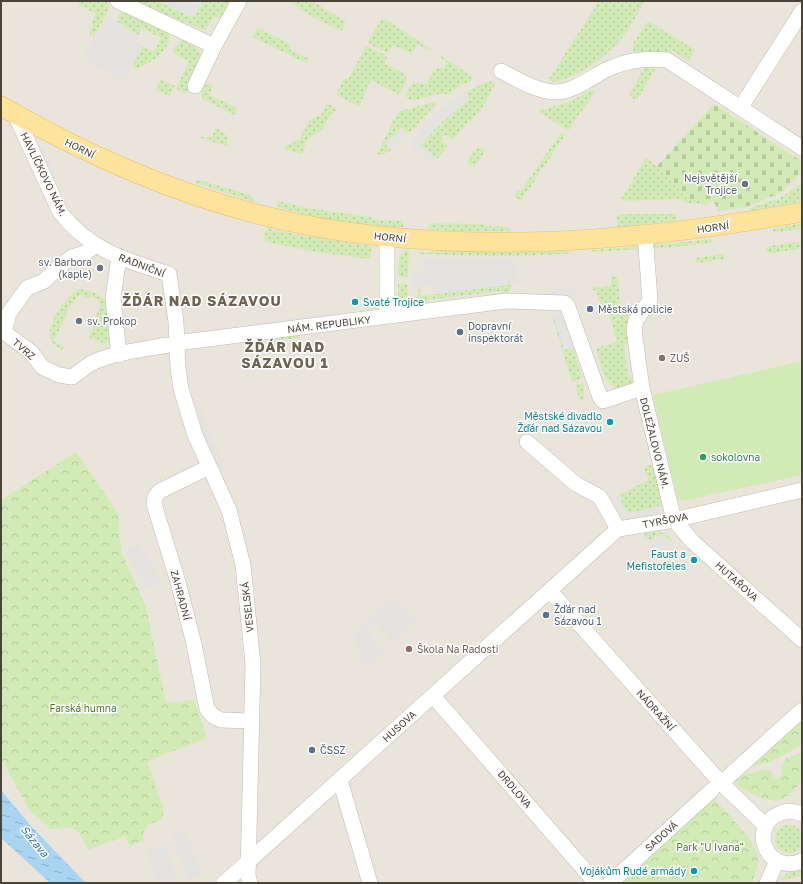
<svg xmlns="http://www.w3.org/2000/svg" width="803" height="884" viewBox="0 0 803 884" font-family="'Golos Text',sans-serif">
  <style>
    .residential { fill: #eae5da }
    .grass { fill: url(#grass-dots) }
    .forest { fill: url(#forest-crowns) }
    .cemetery { fill: url(#cemetery-stones) }
    .garden { fill: #d2eab5 }
    .parking { fill: #e5e3e0 }
    .water { fill: url(#water-ripples) }
    .lines { fill: none; stroke-linecap: round; stroke-linejoin: round }
    .minor-casing { stroke: #c2bbae; stroke-width: 16 }
    .major-casing { stroke: #e6c16a; stroke-width: 20 }
    .minor { stroke: #fff; stroke-width: 15 }
    .major { stroke: #ffe39c; stroke-width: 19 }
    .worship-dot { fill: #6b7280; stroke: #fff; stroke-width: 1.5 }
    .culture-dot { fill: #0f9aa8; stroke: #fff; stroke-width: 1.5 }
    .service-dot { fill: #5c6f8a; stroke: #fff; stroke-width: 1.5 }
    .education-dot { fill: #8d6e63; stroke: #fff; stroke-width: 1.5 }
    .leisure-dot { fill: #2e9e5b; stroke: #fff; stroke-width: 1.5 }
    .labels { text-anchor: middle; dominant-baseline: central; stroke-width: 3; stroke-linejoin: round; paint-order: stroke }
    .street-label { font-size: 10px; fill: #4b4439; stroke: #fff }
    .worship-label { font-size: 10px; fill: #5b616d; stroke: #fff; text-anchor: end }
    .culture-label { font-size: 10px; fill: #0d838f; stroke: #fff; text-anchor: end }
    .service-label { font-size: 10px; fill: #4e5e75; stroke: #fff; text-anchor: start }
    .education-label { font-size: 10px; fill: #785e54; stroke: #fff; text-anchor: start }
    .leisure-label { font-size: 10px; fill: #27864d; stroke: #fff; text-anchor: start }
    .park-label { font-size: 10px; fill: #4a7f2a; stroke: #fff }
    .water-label { font-size: 11px; font-style: italic; fill: #2e7ab2; stroke: #fff }
    .district-label { font-size: 14px; font-weight: bold; letter-spacing: 1px; fill: #6e6250; stroke: #fff }
  </style>
  <defs>
    <pattern id="grass-dots" width="8" height="8" patternUnits="userSpaceOnUse"><rect width="8" height="8" fill="#d2eab5"/><path d="M2 2h.1M6 6h.1" fill="none" stroke="#b6ca9c" stroke-width="1.8" stroke-linecap="round"/></pattern>
    <pattern id="forest-crowns" width="20" height="18" patternUnits="userSpaceOnUse"><rect width="20" height="18" fill="#d2eab5"/><path d="M2 6a3 3 0 1 1 6 0M12 15a3 3 0 1 1 6 0" fill="none" stroke="#b6ca9c"/></pattern>
    <pattern id="cemetery-stones" width="16" height="16" patternUnits="userSpaceOnUse"><rect width="16" height="16" fill="#d2eab5"/><path d="M2 7V4a2 2 0 0 1 4 0v3zM10 15v-3a2 2 0 0 1 4 0v3z" fill="#b6ca9c"/></pattern>
    <pattern id="water-ripples" width="26" height="14" patternUnits="userSpaceOnUse"><rect width="26" height="14" fill="#a9d4f2"/><path d="M2 4q2-2 4 0t4 0M15 11q2-2 4 0t4 0" fill="none" stroke="#8caec5"/></pattern>
  </defs>
  <rect width="100%" height="100%" fill="#f6f3ec"/>
  <g class="residential">
    <path d="M 1,1 L 802,1 L 802,883 L 86,883 L 32,827 L 1,790 Z"/>
    <path d="M 1,838 L 49,882 L 50,883 L 1,883 Z"/>
  </g>
  <g class="grass">
    <path d="M 79,1 L 106,1 L 109,5 L 109,9 L 94,38 L 89,33 L 93,25 L 91,23 L 96,14 L 79,5 Z"/>
    <path d="M 136,1 L 157,1 L 193,18 L 203,1 L 231,1 L 222,18 L 214,17 L 205,30 L 184,22 L 182,26 L 135,3 Z"/>
    <path d="M 289,1 L 312,1 L 345,21 L 345,24 L 341,31 L 307,14 Z"/>
    <path d="M 599,1 L 645,1 C 637,14 630,29 620,40 C 603,60 578,77 553,82 L 549,79 Z"/>
    <path d="M 122,11 L 168,32 C 176,48 149,64 136,69 L 132,67 L 143,46 L 154,52 L 161,38 L 142,28 L 138,35 L 118,23 L 117,20 L 120,13 Z"/>
    <path d="M 382,19 L 385,19 L 432,50 L 431,51 L 417,44 L 412,54 L 393,45 L 388,53 L 369,44 L 368,41 Z"/>
    <path d="M 648,21 L 695,50 L 688,61 L 673,51 L 669,57 L 652,51 C 646,54 639,55 633,52 L 633,43 Z"/>
    <path d="M 257,28 L 291,44 L 289,49 L 309,59 L 306,63 L 253,37 Z"/>
    <path d="M 182,39 L 187,39 C 212,56 196,73 185,94 L 176,89 L 189,62 L 173,52 L 174,49 Z"/>
    <path d="M 366,46 L 387,56 L 385,64 L 403,73 L 407,80 L 400,93 L 398,94 L 371,80 L 359,106 L 336,95 L 343,80 L 349,78 Z"/>
    <path d="M 441,56 L 472,76 L 471,81 L 462,84 L 449,94 L 437,94 L 412,101 L 408,99 L 406,96 L 407,92 L 413,82 L 426,84 L 437,67 L 443,69 L 447,62 L 440,57 Z"/>
    <path d="M 652,65 L 655,69 L 638,98 L 636,99 L 631,98 L 630,94 L 645,66 Z"/>
    <path d="M 161,79 L 175,86 L 170,96 L 156,90 Z"/>
    <path d="M 494,81 L 495,83 C 489,97 482,109 471,121 L 469,120 L 453,140 L 447,135 L 442,136 L 442,141 L 448,146 L 437,159 L 421,145 C 436,127 449,114 469,100 L 466,92 L 484,83 Z"/>
    <path d="M 206,83 L 213,85 L 209,95 L 237,108 L 234,115 L 202,98 L 201,94 Z"/>
    <path d="M 591,90 L 595,92 L 568,131 L 538,111 L 569,102 Z"/>
    <path d="M 434,102 L 436,104 L 408,134 L 402,128 L 385,144 L 391,151 L 380,155 L 377,154 L 396,115 L 401,111 Z"/>
    <path d="M 326,103 L 337,108 L 333,114 L 330,114 L 323,129 L 307,140 L 302,154 L 284,149 L 286,146 L 300,139 L 309,120 L 321,115 Z"/>
    <path d="M 215,128 C 224,132 229,135 227,146 L 201,138 L 201,136 L 212,138 Z"/>
    <path d="M 561,132 L 565,135 L 521,201 L 514,196 L 518,190 L 521,191 Z"/>
    <path d="M 478,146 L 486,151 L 474,167 L 467,162 Z"/>
    <path d="M 646,158 L 655,165 L 688,200 L 700,199 L 703,204 L 687,203 L 681,199 L 623,201 L 621,199 Z"/>
    <path d="M 196,179 L 250,195 L 254,199 L 254,202 L 195,183 Z"/>
    <path d="M 802,183 L 802,201 L 751,211 L 750,208 L 779,199 Z"/>
    <path d="M 278,201 L 308,208 L 370,217 L 375,220 L 401,221 L 404,225 L 403,227 C 361,227 318,219 278,207 Z"/>
    <path d="M 624,214 L 673,214 L 676,215 L 677,220 L 618,228 L 616,216 Z"/>
    <path d="M 430,223 L 485,224 L 485,226 L 509,227 L 510,231 L 454,231 L 427,229 Z"/>
    <path d="M 802,223 L 802,228 L 774,233 L 773,229 Z"/>
    <path d="M 268,226 L 271,229 L 300,235 L 370,246 L 372,248 L 371,256 L 368,259 L 317,252 L 267,242 L 264,240 L 264,236 Z"/>
    <path d="M 712,239 L 712,243 L 653,249 L 654,245 Z"/>
    <path d="M 799,242 L 802,244 L 800,249 L 770,253 L 766,251 L 766,248 L 769,246 Z"/>
    <path d="M 643,246 L 643,249 L 592,252 L 592,250 Z"/>
    <path d="M 409,250 L 408,275 L 407,277 L 400,277 L 398,275 L 399,258 L 405,251 Z"/>
    <path d="M 569,251 L 568,254 L 495,256 L 418,254 L 420,252 Z"/>
    <path d="M 723,254 L 725,257 L 724,259 L 696,263 L 695,258 Z"/>
    <path d="M 611,276 L 617,276 L 621,306 L 627,307 L 632,343 L 629,376 L 635,376 L 636,378 L 634,384 L 618,389 C 603,382 600,363 596,348 L 617,342 L 607,308 L 602,309 L 596,290 L 593,290 L 593,287 L 611,286 Z"/>
    <path d="M 508,278 L 510,279 C 511,286 511,293 504,297 L 502,291 L 500,291 L 429,300 L 424,307 L 419,304 L 418,290 L 420,288 L 421,296 L 507,285 Z"/>
    <path d="M 405,283 L 407,284 L 408,299 L 404,302 C 396,300 398,290 398,284 Z"/>
    <path d="M 80,289 L 93,292 L 108,302 L 112,340 L 106,344 L 90,338 L 89,336 L 94,327 L 92,326 L 100,306 L 102,305 L 100,305 L 98,300 L 99,298 L 97,299 L 92,297 L 92,295 L 91,297 L 86,299 L 83,295 L 78,296 L 66,312 L 66,317 L 53,341 L 65,347 L 62,350 L 52,343 C 51,340 50,337 50,334 C 50,318 66,295 80,289 Z"/>
    <path d="M 552,316 L 553,316 L 564,350 L 573,348 L 582,377 L 581,379 L 572,382 Z"/>
    <path d="M 299,335 L 298,338 L 270,342 L 269,341 L 270,338 Z"/>
    <path d="M 584,383 L 584,397 L 581,403 L 575,385 Z"/>
    <path d="M 654,464 L 657,472 L 655,473 L 663,502 L 660,506 L 630,513 L 627,512 L 622,504 L 620,495 L 648,480 L 644,467 Z"/>
    <path d="M 660,531 L 672,538 L 672,540 L 671,542 L 662,534 L 659,537 L 656,535 L 652,541 L 643,535 L 643,534 Z"/>
    <circle cx="789" cy="839" r="14"/>
    <path d="M 802,869 L 802,876 L 781,880 C 786,872 793,870 802,869 Z"/>
  </g>
  <g class="forest">
    <path d="M 76,452 L 118,513 L 121,551 L 146,607 L 166,703 L 194,700 L 207,738 L 147,761 L 164,811 L 161,820 L 148,825 L 143,833 L 144,840 L 130,846 L 125,836 L 88,850 C 77,827 77,826 51,829 L 30,811 L 1,758 L 1,500 Z"/>
    <path d="M 802,714 L 802,745 L 769,762 L 738,771 Z"/>
    <path d="M 802,752 C 802,759 803,774 801,780 C 796,789 789,797 779,800 C 768,803 736,790 734,778 L 765,769 L 771,771 L 775,779 L 783,774 C 779,758 789,758 802,752 Z"/>
    <path d="M 713,798 C 725,811 759,843 758,861 C 757,869 754,876 752,883 L 616,883 Z"/>
  </g>
  <path class="cemetery" d="M 714,104 L 801,161 L 802,171 L 782,192 L 749,206 L 719,211 L 713,200 L 705,206 L 700,199 L 689,200 L 656,167 Z"/>
  <path class="garden" d="M 802,361 L 802,475 L 682,501 L 677,498 L 653,395 Z"/>
  <g class="parking">
    <path d="M 157,1 L 203,1 L 193,18 Z"/>
    <path d="M 106,15 L 138,35 L 134,41 L 143,46 L 123,82 L 82,59 Z"/>
    <path d="M 466,92 L 469,100 L 454,110 L 438,124 L 421,145 L 437,159 L 432,165 L 409,145 L 425,125 L 437,113 L 456,98 Z"/>
    <path d="M 402,128 L 408,134 L 391,151 L 385,144 Z"/>
    <path d="M 36,147 L 44,149 L 58,182 L 49,179 Z"/>
    <path d="M 454,231 L 550,231 L 559,235 L 449,232 Z"/>
    <path d="M 421,259 L 517,259 L 518,283 L 511,284 L 510,279 L 508,278 L 507,285 L 437,294 L 436,285 L 412,288 L 412,271 L 422,269 Z"/>
    <path d="M 576,288 L 576,296 L 550,298 L 550,290 Z"/>
    <path d="M 502,291 L 504,297 L 423,308 L 429,300 Z"/>
    <path d="M 336,312 L 343,318 L 246,330 L 246,324 Z"/>
    <path d="M 562,312 L 573,348 L 564,350 L 553,316 Z"/>
    <path d="M 632,343 L 635,376 L 628,377 L 624,345 Z"/>
    <path d="M 200,407 L 225,470 L 217,473 L 192,409 Z"/>
    <path d="M 620,495 L 622,504 L 627,512 L 630,513 L 660,506 L 662,513 L 627,521 L 624,520 L 621,517 L 615,502 L 616,497 Z"/>
    <path d="M 662,534 L 671,542 L 660,553 L 649,548 Z"/>
    <path d="M 138,543 L 161,579 L 149,590 L 124,553 Z"/>
    <path d="M 395,597 L 417,622 L 393,643 L 375,622 L 366,630 L 376,641 L 372,644 L 374,647 L 378,644 L 385,651 L 364,669 L 353,635 L 362,623 Z"/>
    <path d="M 185,830 L 202,874 L 189,880 L 171,835 Z"/>
    <path d="M 164,843 L 177,878 L 166,883 L 158,883 L 145,850 Z"/>
  </g>
  <path class="water" d="M 1,790 L 32,827 L 86,883 L 50,883 L 1,838 Z"/>
  <g class="lines">
    <g class="minor-casing">
      <g id="minor">
        <path d="M 118,1 L 214,46"/>
        <path d="M 501,71 C 517,79 537,92 556,92 C 578,91 595,73 615,66 C 631,60 650,58 667,60 L 802,148"/>
        <path d="M 195,86 L 214,46 L 239,1"/>
        <path d="M 741,107 L 802,11"/>
        <path d="M 15,114 L 60,212 C 88,249 126,261 169,274 L 176,322 L 178,368 L 181,389 L 195,435 L 229,510 L 243,565 L 253,664 L 248,876 L 250,883"/>
        <path d="M 645,234 L 650,300 L 636,320 L 634,330 L 642,388 L 674,520 L 693,542 L 802,640"/>
        <path d="M 96,245 L 85,253 L 72,257 L 61,265 L 44,281 L 27,288 L 9,313 L 4,332 L 31,352 L 42,367 L 59,375 L 72,377 C 78,373 84,368 90,364 C 110,353 145,349 168,345"/>
        <path d="M 387,316 L 387,237"/>
        <path d="M 176,343 L 506,301 L 564,303 L 566,304 L 568,307 L 600,397 L 603,401 L 642,388"/>
        <path d="M 119,355 L 113,298 L 119,257"/>
        <path d="M 527,442 L 576,484 L 600,497 L 618,529"/>
        <path d="M 209,467 L 160,491 L 155,497 L 154,504 L 178,582 L 194,644 L 207,709 L 213,716 L 221,720 L 251,721"/>
        <path d="M 550,591 L 721,783 L 766,826"/>
        <path d="M 433,696 L 596,883"/>
        <path d="M 728,777 L 802,710"/>
        <path d="M 340,780 L 370,883"/>
        <path d="M 802,814 C 795,811 788,810 781,813 C 747,825 766,876 802,861"/>
        <path d="M 224,883 L 249,861 L 618,529 L 674,520 L 802,490"/>
        <path d="M 610,883 L 712,790"/>
        <path d="M 767,883 L 777,861"/>
      </g>
    </g>
    <g class="major-casing">
      <path id="major" d="M 1,106 C 83,153 169,192 261,215 C 434,259 628,244 802,212"/>
    </g>
    <use href="#minor" class="minor"/>
    <use href="#major" class="major"/>
  </g>
  <g class="worship-dot">
    <circle cx="745" cy="184" r="4"/>
    <circle cx="100" cy="268" r="4"/>
    <circle cx="79" cy="321" r="4"/>
  </g>
  <g class="culture-dot">
    <circle cx="355" cy="302" r="4"/>
    <circle cx="610" cy="422" r="4"/>
    <circle cx="694" cy="560" r="4"/>
    <circle cx="694" cy="871" r="4"/>
  </g>
  <g class="service-dot">
    <circle cx="590" cy="309" r="4"/>
    <circle cx="460" cy="332" r="4"/>
    <circle cx="546" cy="615" r="4"/>
    <circle cx="312" cy="750" r="4"/>
  </g>
  <g class="education-dot">
    <circle cx="662" cy="358" r="4"/>
    <circle cx="409" cy="649" r="4"/>
  </g>
  <circle class="leisure-dot" cx="703" cy="457" r="4"/>
  <g class="labels">
    <g class="street-label">
      <text transform="translate(80 148) rotate(26)">HORNÍ</text>
      <text transform="translate(44 174) rotate(64)">HAVLÍČKOVO NÁM.</text>
      <text transform="translate(713 227) rotate(-8)">HORNÍ</text>
      <text transform="translate(390 237) rotate(6)">HORNÍ</text>
      <text transform="translate(142 265) rotate(21)">RADNIČNÍ</text>
      <text transform="translate(329 324) rotate(-7)">NÁM. REPUBLIKY</text>
      <text transform="translate(24 349) rotate(41)">TVRZ</text>
      <text transform="translate(655 443) rotate(76)">DOLEŽALOVO NÁM.</text>
      <text transform="translate(665 520) rotate(-11)">TYRŠOVA</text>
      <text transform="translate(737 581) rotate(42)">HUTAŘOVA</text>
      <text transform="translate(181 595) rotate(75)">ZAHRADNÍ</text>
      <text transform="translate(247 607) rotate(-96)">VESELSKÁ</text>
      <text transform="translate(656 710) rotate(48)">NÁDRAŽNÍ</text>
      <text transform="translate(399 726) rotate(-42)">HUSOVA</text>
      <text transform="translate(515 789) rotate(49)">DRDLOVA</text>
      <text transform="translate(661 836) rotate(-42)">SADOVÁ</text>
    </g>
    <g class="worship-label">
      <text x="737" y="178">Nejsvětější<tspan x="737" dy="12">Trojice</tspan></text>
      <text x="92" y="262">sv. Barbora<tspan x="92" dy="12">(kaple)</tspan></text>
      <text x="87" y="321" text-anchor="start">sv. Prokop</text>
    </g>
    <g class="culture-label">
      <text x="363" y="302" text-anchor="start">Svaté Trojice</text>
      <text x="602" y="416">Městské divadlo<tspan x="602" dy="12">Žďár nad Sázavou</tspan></text>
      <text x="686" y="554">Faust a<tspan x="686" dy="12">Mefistofeles</tspan></text>
      <text x="686" y="871">Vojákům Rudé armády</text>
    </g>
    <g class="service-label">
      <text x="598" y="309">Městská policie</text>
      <text x="468" y="326">Dopravní<tspan x="468" dy="12">inspektorát</tspan></text>
      <text x="554" y="609">Žďár nad<tspan x="554" dy="12">Sázavou 1</tspan></text>
      <text x="320" y="750">ČSSZ</text>
    </g>
    <g class="education-label">
      <text x="670" y="358">ZUŠ</text>
      <text x="417" y="649">Škola Na Radosti</text>
    </g>
    <g class="leisure-label">
      <text x="711" y="457">sokolovna</text>
    </g>
    <g class="park-label">
      <text x="83" y="708">Farská humna</text>
      <text x="710" y="847">Park "U Ivana"</text>
    </g>
    <g class="water-label">
      <text transform="translate(35 841) rotate(51)">Sázava</text>
    </g>
    <g class="district-label">
      <text x="202" y="300">ŽĎÁR NAD SÁZAVOU</text>
      <text x="285" y="346">ŽĎÁR NAD<tspan x="285" dy="16">SÁZAVOU 1</tspan></text>
    </g>
  </g>
  <rect width="803" height="884" fill="none" stroke="#4b4439" stroke-width="4"/>
</svg>
